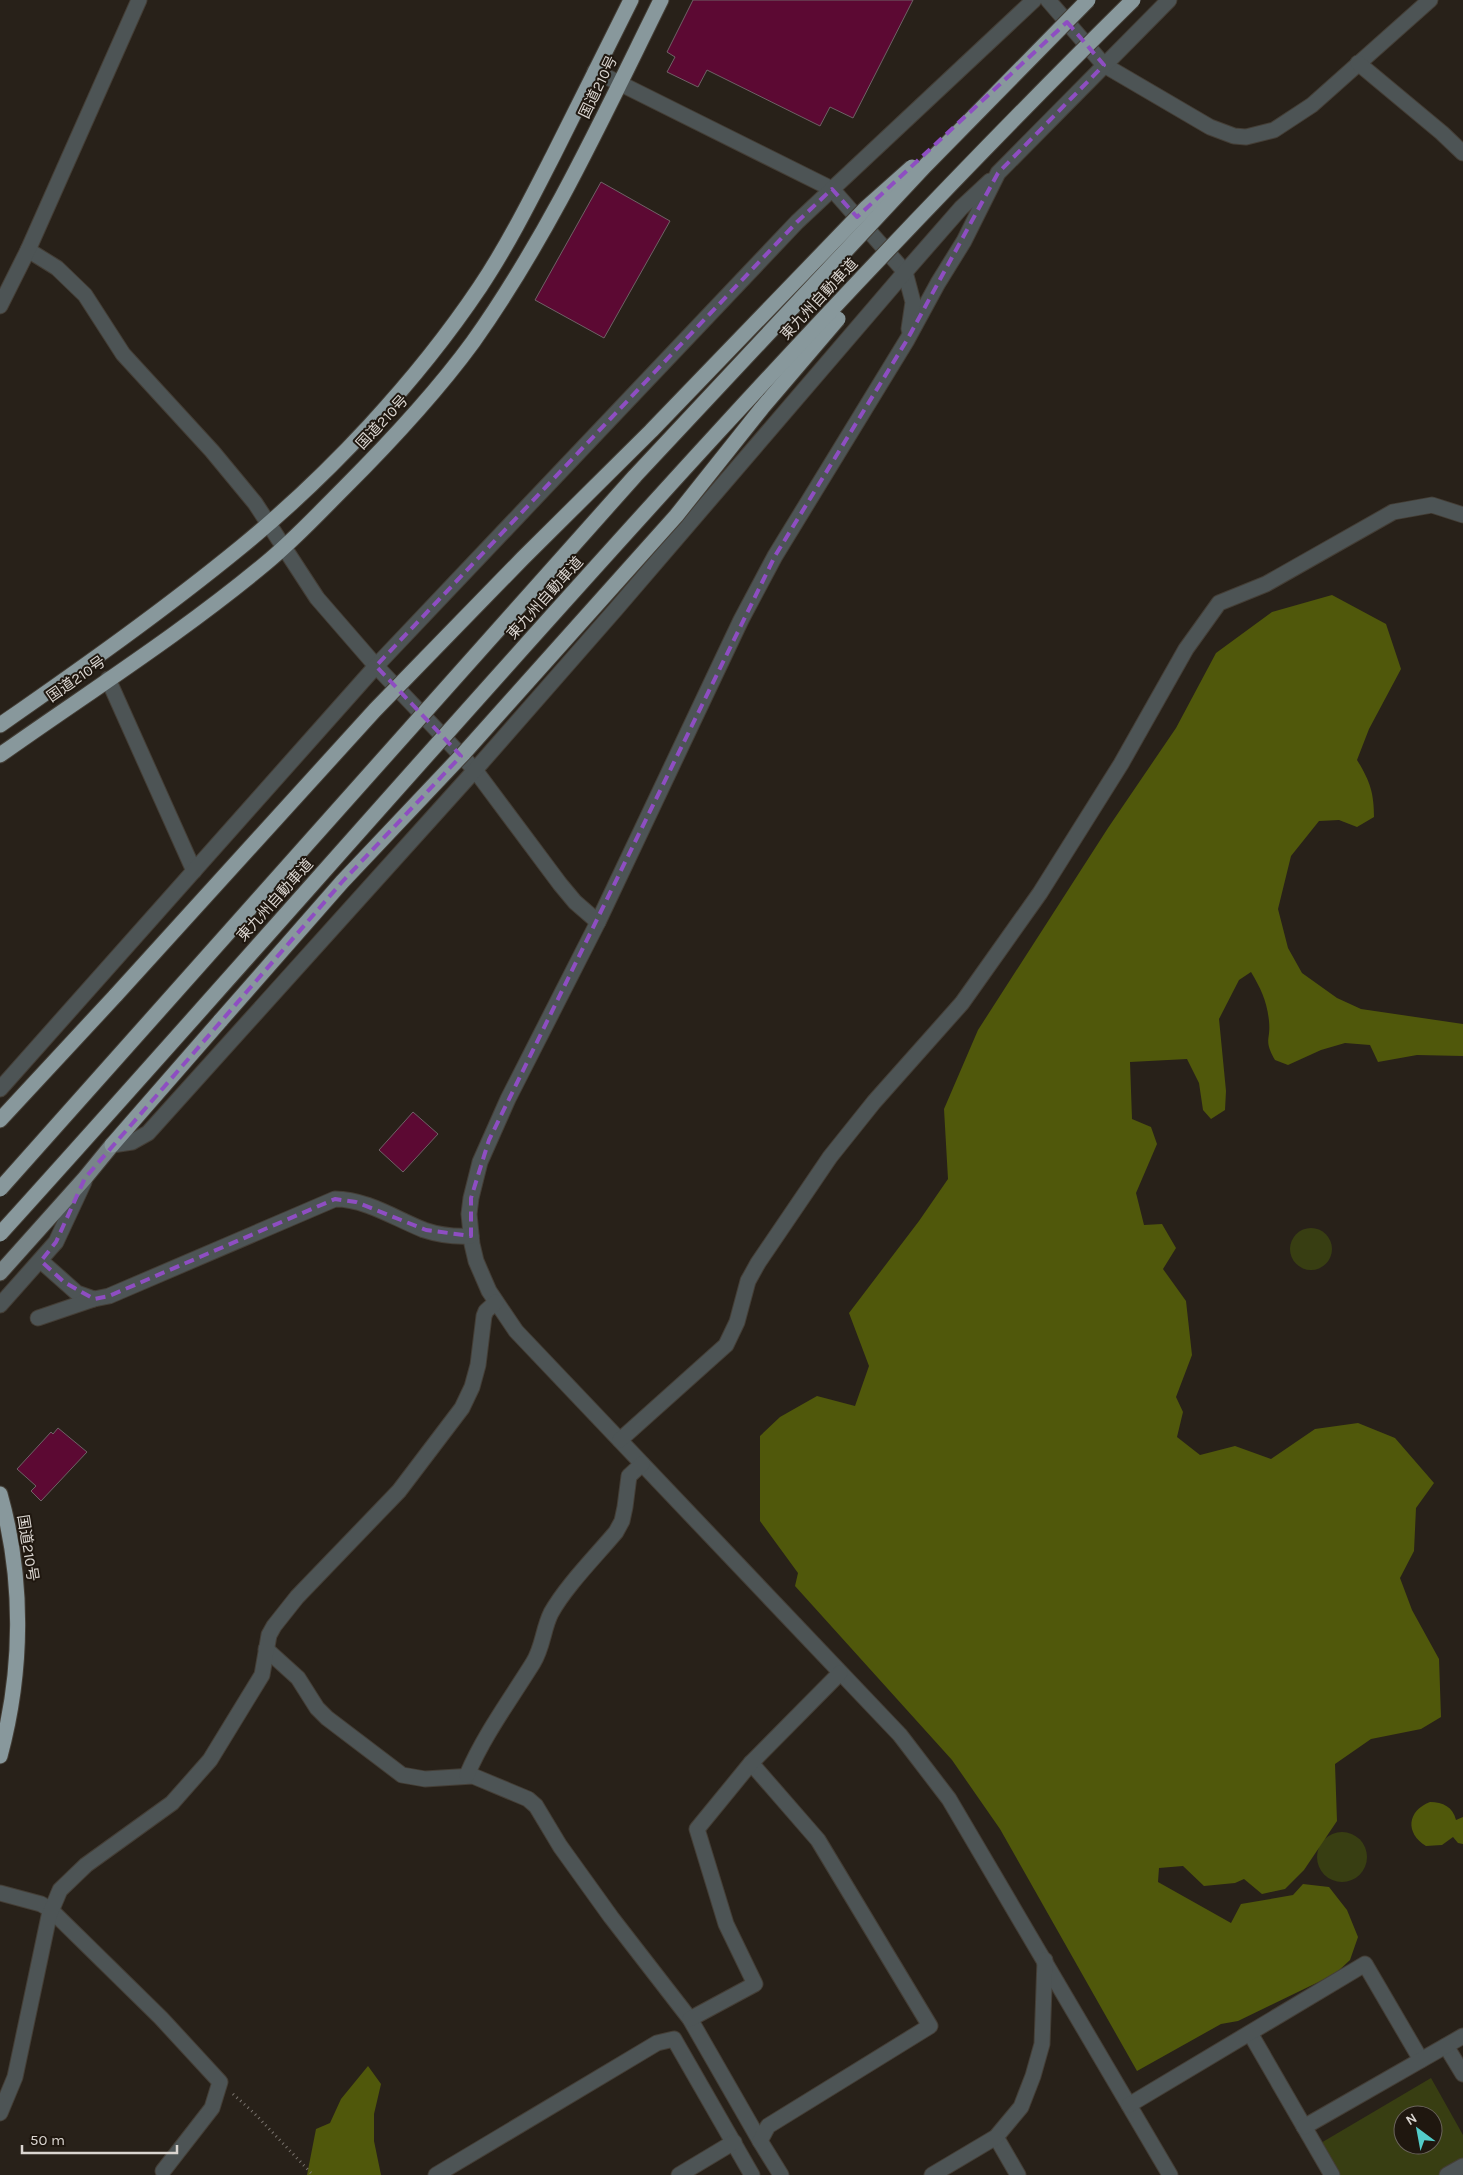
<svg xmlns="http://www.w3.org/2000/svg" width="1463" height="2175" viewBox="0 0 1463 2175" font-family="Karla,'Noto Sans JP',sans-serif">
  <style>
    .green { fill: #383e12; fill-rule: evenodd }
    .forest { fill: #50580b }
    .building { fill: #5c0933; stroke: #6f6266 }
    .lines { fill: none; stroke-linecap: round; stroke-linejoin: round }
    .minor-casing { stroke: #443e36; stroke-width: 17 }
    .major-casing { stroke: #443e36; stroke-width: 17 }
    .highway-casing { stroke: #443e36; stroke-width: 17 }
    .path { stroke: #7b756f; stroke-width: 3; stroke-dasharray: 1 4; stroke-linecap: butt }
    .minor { stroke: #4d5455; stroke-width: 15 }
    .major { stroke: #788588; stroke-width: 15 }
    .highway { stroke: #88989c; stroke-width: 15 }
    .highway-bridge-casing { stroke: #443e36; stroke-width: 17; stroke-linecap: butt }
    .highway-bridge { stroke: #88989c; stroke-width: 15 }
    .marked { fill: none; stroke: #8e4ec2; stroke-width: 4; stroke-dasharray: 10 6; stroke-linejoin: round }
    .labels { text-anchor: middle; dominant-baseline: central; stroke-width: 4; stroke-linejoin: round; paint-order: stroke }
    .street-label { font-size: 15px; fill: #dad5d0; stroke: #1f170f }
  </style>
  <rect width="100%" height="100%" fill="#282119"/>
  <g class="green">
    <circle cx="1311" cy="1249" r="21"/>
    <circle cx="1342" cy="1857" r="25"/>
    <path d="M 1431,2078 L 1463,2135 L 1463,2165 L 1446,2175 L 1324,2175 L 1309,2150 ZM 1403,2115 L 1433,2115 L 1433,2145 L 1403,2145 Z"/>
  </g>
  <g class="forest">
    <path d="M 1332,595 L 1386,624 L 1401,669 L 1369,729 L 1357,760 C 1370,781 1374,793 1374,817 L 1357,827 L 1339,820 L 1319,821 L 1291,856 L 1278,909 L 1288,948 L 1302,973 L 1337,998 L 1361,1009 L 1463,1024 L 1463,1056 L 1417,1055 L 1378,1062 L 1370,1045 L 1345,1043 L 1321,1050 L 1288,1065 L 1275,1060 C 1263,1039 1271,1041 1269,1021 C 1267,1001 1261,989 1251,972 L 1239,980 L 1219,1019 L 1226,1091 L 1225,1110 L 1211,1119 L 1203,1110 L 1199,1083 L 1187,1059 L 1130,1062 L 1132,1119 L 1151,1127 L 1157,1144 L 1136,1193 L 1144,1225 L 1162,1224 L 1176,1248 L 1163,1269 L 1186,1301 L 1192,1355 L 1176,1397 L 1183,1412 L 1177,1437 L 1200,1455 L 1235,1446 L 1271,1459 L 1315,1429 L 1358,1423 L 1395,1438 L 1434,1483 L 1416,1508 L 1414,1551 L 1400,1578 L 1412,1610 L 1439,1659 L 1441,1717 L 1421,1729 L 1371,1739 L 1335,1764 L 1337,1821 L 1304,1870 L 1285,1889 L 1262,1894 L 1244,1879 L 1235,1883 L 1204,1886 L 1183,1866 L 1159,1868 L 1158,1882 L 1231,1923 L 1241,1904 L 1293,1895 L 1303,1884 L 1329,1887 L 1347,1910 L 1358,1937 L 1350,1960 L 1335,1974 L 1238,2021 L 1221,2024 L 1137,2071 L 1000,1829 L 952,1760 L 795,1586 L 798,1573 L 760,1521 L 760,1436 L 780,1417 L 817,1396 L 855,1406 L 869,1366 L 849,1313 L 919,1221 L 948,1179 L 944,1109 L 978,1030 L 1108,828 L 1176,728 L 1216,653 L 1272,612 Z"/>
    <path d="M 1430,1802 C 1443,1802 1453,1807 1456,1820 L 1463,1817 L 1463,1844 L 1458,1843 L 1453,1837 L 1442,1845 L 1426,1846 C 1405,1833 1407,1811 1430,1802 Z"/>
    <path d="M 368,2066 L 381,2084 L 374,2114 L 374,2141 L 381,2175 L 307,2175 L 316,2129 L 330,2123 L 341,2099 Z"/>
  </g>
  <g class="building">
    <path d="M 693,0 L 913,0 L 853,118 L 830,107 L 820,126 L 707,70 L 698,87 L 667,72 L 675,57 L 667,52 Z"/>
    <path d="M 601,182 L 670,221 L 604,338 L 535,300 Z"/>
    <path d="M 413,1112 L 438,1134 L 403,1172 L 379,1150 Z"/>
    <path d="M 58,1428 L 87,1452 L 41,1501 L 31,1491 L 36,1486 L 17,1469 L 51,1432 L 53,1434 Z"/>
  </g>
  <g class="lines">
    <g class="minor-casing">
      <g id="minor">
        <path d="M 1048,0 L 1104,65 L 1210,127 L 1234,136 L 1246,137 L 1274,130 L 1312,105 L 1430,0"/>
        <path d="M 1169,0 L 998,173 L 964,241 L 938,283 L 907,340 L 775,556 L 741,620 L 598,922 L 508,1099 L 480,1162 L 471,1198 L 469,1214 L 472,1244 L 476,1261 L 489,1291 L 516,1331 L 900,1735 L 949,1799 L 1170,2175"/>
        <path d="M 1358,63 L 1442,133 L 1463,153"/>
        <path d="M 595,71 L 832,189 L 905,272 L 913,302 L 909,329"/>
        <path d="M 28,250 L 57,268 L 85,295 L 123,354 L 212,451 L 255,503 L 317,598 L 376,666 L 475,770 L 560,884 L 575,902 L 598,922"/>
        <path d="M 0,306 L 28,250 L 139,0"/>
        <path d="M 108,679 L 194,871"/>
        <path d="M 0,1089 L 376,666 L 797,222 L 1034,0"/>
        <path d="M 112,1145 L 132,1142 L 148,1133 L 475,770 L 616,609 L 905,272 L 961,208 L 990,181"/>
        <path d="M 41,1261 L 77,1293 L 94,1299 L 109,1296 L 335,1199 C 366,1199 396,1219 424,1230 C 439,1235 455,1237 471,1236"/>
        <path d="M 0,1305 L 56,1242 L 84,1182"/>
        <path d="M 38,1318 L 94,1299"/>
        <path d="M 620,1440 L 726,1345 L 737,1322 L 748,1281 L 758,1263 L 830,1157 L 874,1102 L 962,1003 L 1040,893 L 1121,764 L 1186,649 L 1219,603 L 1266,584 L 1393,512 L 1432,505 L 1463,515"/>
        <path d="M 266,1649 L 298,1678 L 317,1708 L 327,1718 L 402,1775 L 425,1779 L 473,1776 L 528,1799 L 536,1806 L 560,1846 L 611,1917 L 690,2019 L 760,2141"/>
        <path d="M 751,1763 L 818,1840 L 930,2026 L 768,2126 L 760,2141 L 781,2175"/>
        <path d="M 467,1775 C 484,1735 510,1700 533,1663 C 543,1647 543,1629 551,1613 C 566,1586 596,1556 616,1532 L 622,1521 L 625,1507 L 629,1476 L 642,1464"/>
        <path d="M 0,1893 L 41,1904 L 51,1910 L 161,2018 L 220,2082 L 212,2108 L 163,2171"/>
        <path d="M 690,2019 L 755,1984 L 726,1924 L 697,1829 L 751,1763 L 840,1673"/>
        <path d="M 1250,2033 L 1332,2175"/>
        <path d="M 1446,2046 L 1463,2074"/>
        <path d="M 1129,2105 L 1365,1964 L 1421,2060"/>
        <path d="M 0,2113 L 15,2077 L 49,1916 L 60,1890 L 86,1865 L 172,1803 L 210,1760 L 262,1675 L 269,1635 L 274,1626 L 297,1597 L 399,1491 L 462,1408 L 472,1387 L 478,1365 L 484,1316 L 486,1311 L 496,1302"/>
        <path d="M 1304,2127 L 1463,2036"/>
        <path d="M 996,2137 L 1018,2175"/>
        <path d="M 436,2175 L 657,2043 L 674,2039 L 752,2175"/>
        <path d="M 679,2175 L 734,2142"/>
        <path d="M 932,2175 L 996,2137 L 1021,2107 L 1033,2076 L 1042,2044 L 1045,1960"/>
        <path d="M 1447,2175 L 1463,2166"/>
      </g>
    </g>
    <g class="major-casing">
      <path id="major" d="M 0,1273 L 85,1178 L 112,1145"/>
    </g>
    <g class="highway-casing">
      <g id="highway">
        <path d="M 0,725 C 82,668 164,610 241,547 C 329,475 417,381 480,287 C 508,245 531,199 554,154 C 580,103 605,51 631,0"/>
        <path d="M 0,755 C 89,692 182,633 266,563 C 294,540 319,513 344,488 C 390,442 435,394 473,342 C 549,235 603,117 661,0"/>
        <path d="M 0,1120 L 116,995"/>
        <path d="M 112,1145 L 221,1020"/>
        <path d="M 0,1494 C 24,1579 23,1671 0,1756"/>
      </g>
    </g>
    <path class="path" d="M 233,2094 L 255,2114 L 313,2175"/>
    <use href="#minor" class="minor"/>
    <use href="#major" class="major"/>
    <use href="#highway" class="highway"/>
    <g class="highway-bridge-casing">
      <g id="highway-bridge">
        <path d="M 116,995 L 375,710 L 523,558 L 651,431 L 867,207 L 912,167"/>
        <path d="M 221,1020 L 342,882 L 464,753 L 676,516 L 762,408 L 838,319"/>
        <path d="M 0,1189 L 635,476 L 926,165 L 1088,0"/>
        <path d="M 0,1234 C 375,820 735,392 1133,0"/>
      </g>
    </g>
    <use href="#highway-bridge" class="highway-bridge"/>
  </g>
  <path class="marked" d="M 1067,22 L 1104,65 L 998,173 L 907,340 L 775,556 L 489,1140 L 471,1198 L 471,1236 L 426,1230 L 356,1202 L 335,1199 L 109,1296 L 94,1299 L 64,1282 L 41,1261 L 56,1242 L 85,1178 L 342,882 L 461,756 L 376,666 L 797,222 L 832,189 L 857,217 Z"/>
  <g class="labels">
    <g class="street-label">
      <text transform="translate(598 87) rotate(-64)">国道210号</text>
      <text transform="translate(819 299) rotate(-47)">東九州自動車道</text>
      <text transform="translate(382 422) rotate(-47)">国道210号</text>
      <text transform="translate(545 598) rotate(-48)">東九州自動車道</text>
      <text transform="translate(76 679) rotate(-35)">国道210号</text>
      <text transform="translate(275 900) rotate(-48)">東九州自動車道</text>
      <text transform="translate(28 1548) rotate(81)">国道210号</text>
    </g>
  </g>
  <g transform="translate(1418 2130) rotate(328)"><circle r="24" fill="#1f170f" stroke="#6a635c"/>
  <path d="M0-4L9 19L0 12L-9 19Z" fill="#53cdca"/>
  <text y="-8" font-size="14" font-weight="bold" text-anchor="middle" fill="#dad5d0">N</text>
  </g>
  <path d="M22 2145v8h155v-8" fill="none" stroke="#dad5d0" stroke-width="2.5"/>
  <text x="30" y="2145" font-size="15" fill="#dad5d0" stroke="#1f170f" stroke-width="4" paint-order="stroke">50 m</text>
</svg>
